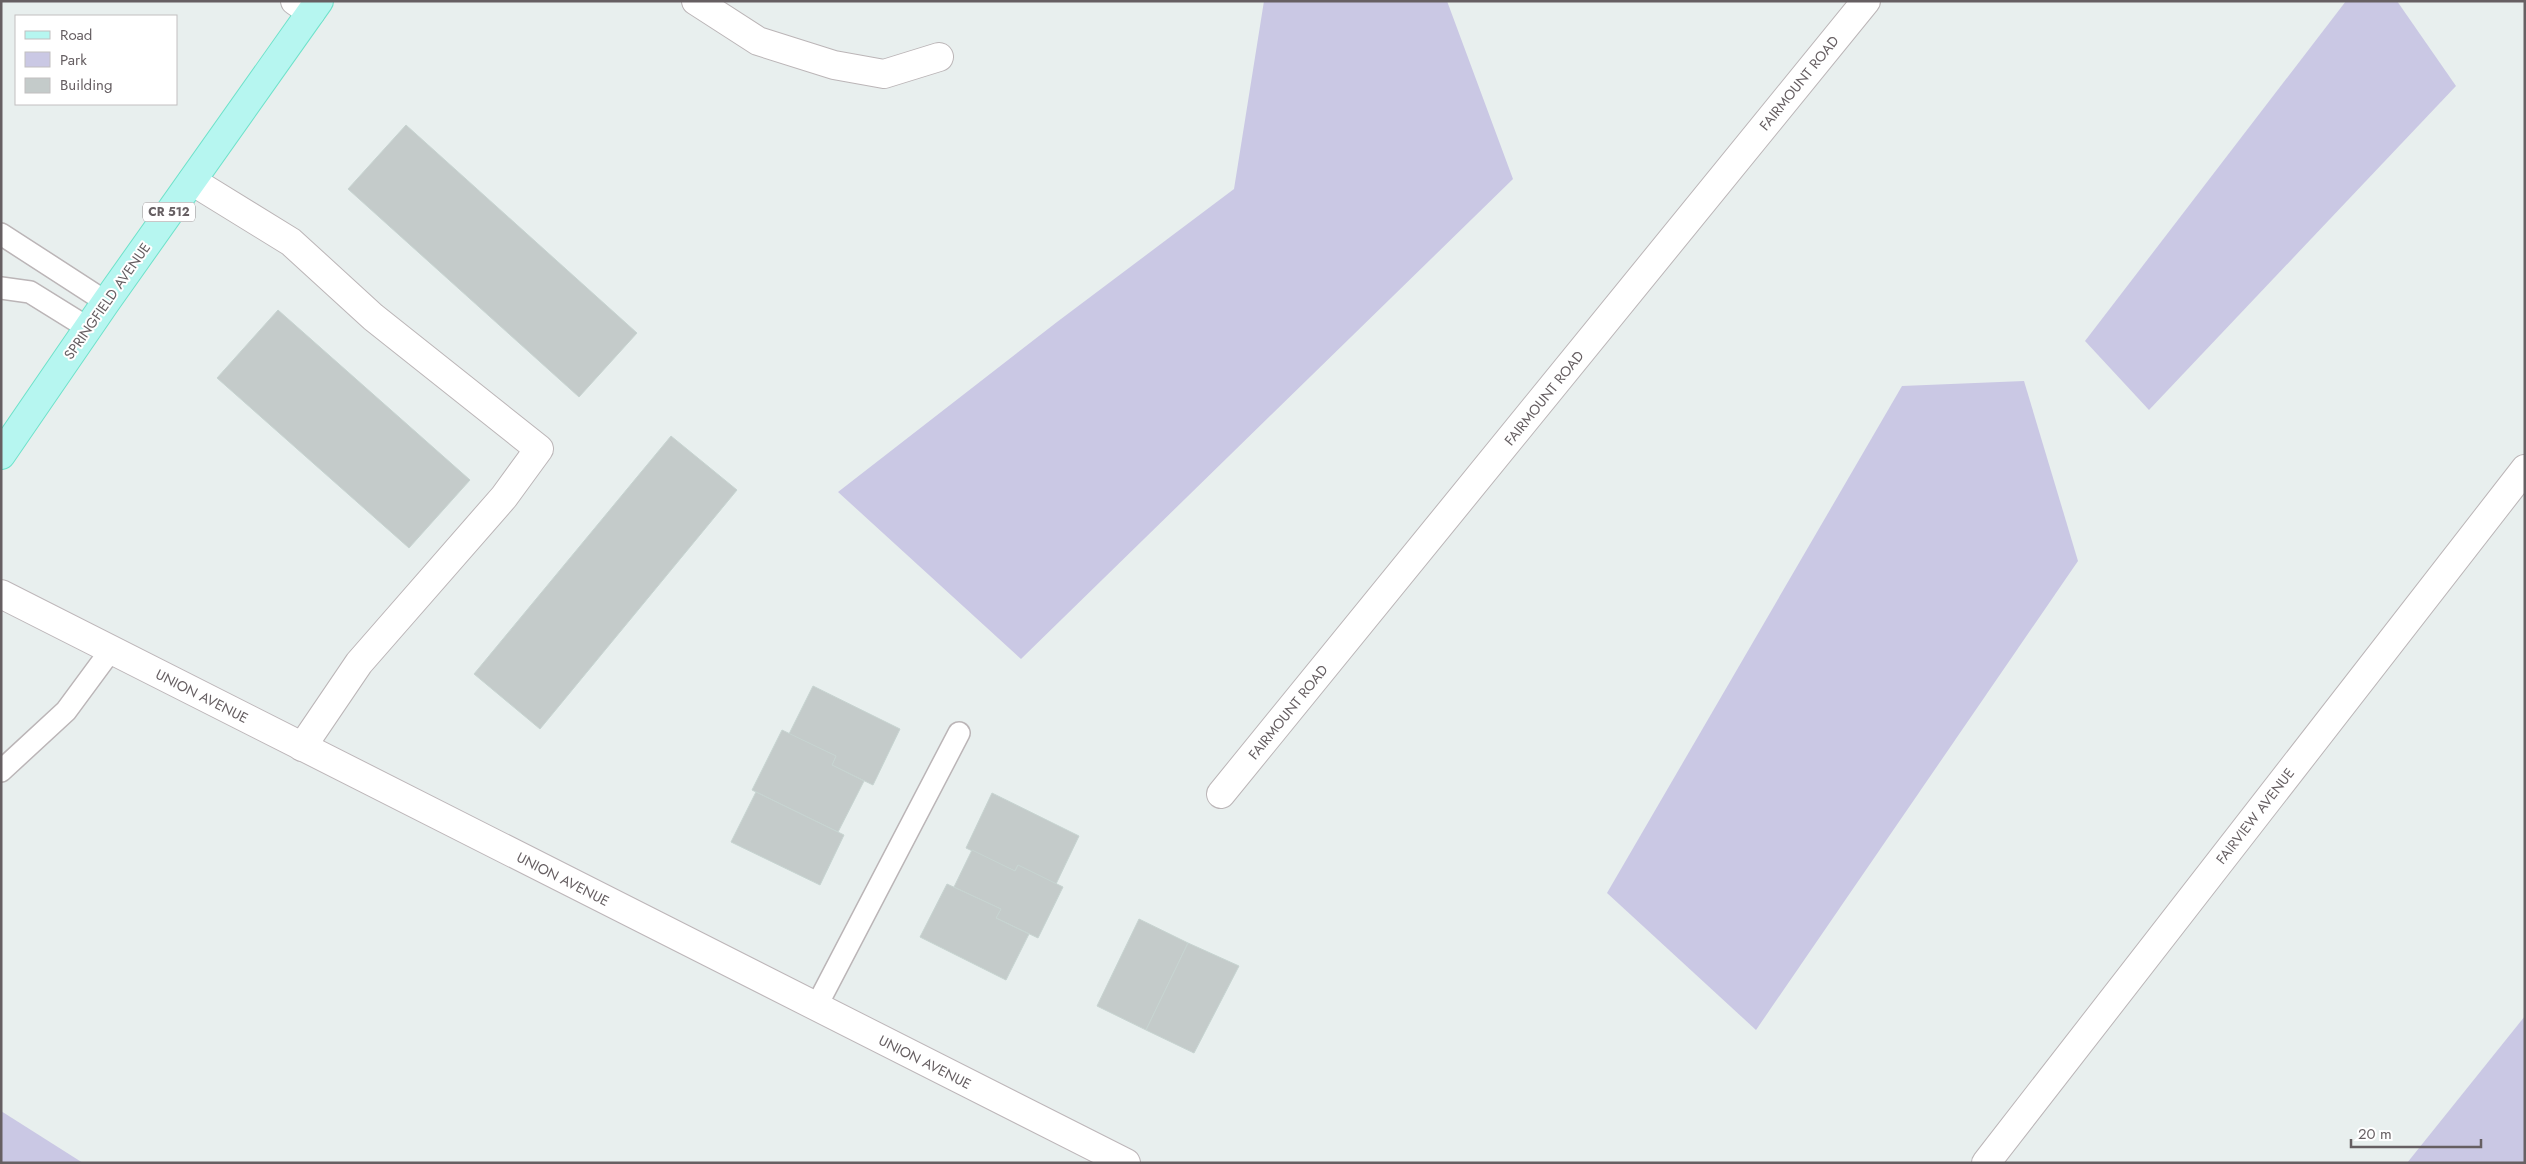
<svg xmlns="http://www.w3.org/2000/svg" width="2526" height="1164" viewBox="0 0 2526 1164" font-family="Jost,sans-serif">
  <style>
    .green { fill: #cac8e4 }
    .building { fill: #c4cbca; stroke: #c7d4d1 }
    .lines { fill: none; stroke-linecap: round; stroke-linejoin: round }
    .lane-casing { stroke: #bbb5b7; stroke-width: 24 }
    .street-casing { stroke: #bbb5b7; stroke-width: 30 }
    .secondary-casing { stroke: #bdb6b9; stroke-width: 30 }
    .primary-casing { stroke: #6ee2ca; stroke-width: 30 }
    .lane { stroke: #fff; stroke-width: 21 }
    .street { stroke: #fff; stroke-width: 28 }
    .secondary { stroke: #fff; stroke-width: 28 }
    .primary { stroke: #b6f6f0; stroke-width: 28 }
    .labels { text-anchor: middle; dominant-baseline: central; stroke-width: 4; stroke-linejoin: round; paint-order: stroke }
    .shield { fill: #fff; stroke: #948f91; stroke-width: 1 }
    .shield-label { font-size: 12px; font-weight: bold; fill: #665f62 }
    .street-label { font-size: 14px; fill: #665f62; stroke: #fff }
  </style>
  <rect width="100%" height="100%" fill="#e8efee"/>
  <g class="green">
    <path d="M 1264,1 L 1447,1 L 1513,179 L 1021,659 L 838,492 L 1057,322 L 1234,189 Z"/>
    <path d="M 2346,1 L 2397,1 L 2456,86 L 2149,410 L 2085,341 Z"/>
    <path d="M 2024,381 L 2078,561 L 1756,1030 L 1607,893 L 1902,386 Z"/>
    <path d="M 2525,1016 L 2525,1163 L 2407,1163 Z"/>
    <path d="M 1,1111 L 83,1163 L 1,1163 Z"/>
  </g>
  <g class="building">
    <path d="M 406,125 L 637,333 L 579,397 L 348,189 Z"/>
    <path d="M 278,310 L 470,480 L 409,548 L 217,378 Z"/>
    <path d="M 671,436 L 737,490 L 540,729 L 474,674 Z"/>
    <path d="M 813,686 L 900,729 L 873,785 L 832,765 L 836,756 L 789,734 Z"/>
    <path d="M 782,730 L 836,756 L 832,765 L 864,781 L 838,832 L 752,790 Z"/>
    <path d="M 756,792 L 844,835 L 820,885 L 731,842 Z"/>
    <path d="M 992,793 L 1079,836 L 1056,884 L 1018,865 L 1015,871 L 966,848 Z"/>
    <path d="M 972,850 L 1015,871 L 1018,865 L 1063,887 L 1038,938 L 996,918 L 1001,909 L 954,887 Z"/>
    <path d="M 947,884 L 1001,909 L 996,918 L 1029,934 L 1006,980 L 920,937 Z"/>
    <path d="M 1139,919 L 1188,943 L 1146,1030 L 1097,1006 Z"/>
    <path d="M 1188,943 L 1239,966 L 1194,1053 L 1146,1030 Z"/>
  </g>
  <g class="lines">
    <g class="lane-casing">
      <g id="lane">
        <path d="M 1,234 L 106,302"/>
        <path d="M 1,288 L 30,292 L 88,328"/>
        <path d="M 1,771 L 66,711 L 111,650"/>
        <path d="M 816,1007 L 959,733"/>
      </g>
    </g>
    <g class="street-casing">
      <g id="street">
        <path d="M 295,1 L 311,12"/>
        <path d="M 696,1 L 758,41 L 834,65 L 884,74 L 939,57"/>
        <path d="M 192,181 L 291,242 L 373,317 L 539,449 L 504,497 L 359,663 L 302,747"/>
        <path d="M 1221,794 L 1866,1"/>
        <path d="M 1986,1163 L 2525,469"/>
      </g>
    </g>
    <g class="secondary-casing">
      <path id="secondary" d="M 1,594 L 1126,1163"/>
    </g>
    <g class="primary-casing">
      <path id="primary" d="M 1,455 L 106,302 L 319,1"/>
    </g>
    <use href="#lane" class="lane"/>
    <use href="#street" class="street"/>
    <use href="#secondary" class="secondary"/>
    <use href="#primary" class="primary"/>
  </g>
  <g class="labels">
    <rect class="shield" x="143" y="202.5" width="52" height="19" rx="4"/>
    <g class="shield-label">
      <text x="169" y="212">CR 512</text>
    </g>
    <g class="street-label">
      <text transform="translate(1799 83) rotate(-51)">FAIRMOUNT ROAD</text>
      <text transform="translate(107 301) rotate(-55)">SPRINGFIELD AVENUE</text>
      <text transform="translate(1544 398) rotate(-51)">FAIRMOUNT ROAD</text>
      <text transform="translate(202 696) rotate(27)">UNION AVENUE</text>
      <text transform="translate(1288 712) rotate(-51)">FAIRMOUNT ROAD</text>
      <text transform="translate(2255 816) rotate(-52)">FAIRVIEW AVENUE</text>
      <text transform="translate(563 879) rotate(27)">UNION AVENUE</text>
      <text transform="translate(925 1062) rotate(27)">UNION AVENUE</text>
    </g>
  </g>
  <rect width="2526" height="1164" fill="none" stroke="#665f62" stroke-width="5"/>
  <rect x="15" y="15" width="162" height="90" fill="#ffffff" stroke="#c2bfc0"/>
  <rect x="25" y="31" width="25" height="8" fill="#b6f6f0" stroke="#c2bfc0"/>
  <text x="60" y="40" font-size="15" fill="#665f62">Road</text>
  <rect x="25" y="52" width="25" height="15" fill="#cac8e4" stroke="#c2bfc0"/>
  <text x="60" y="65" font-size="15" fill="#665f62">Park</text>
  <rect x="25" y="78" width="25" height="15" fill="#c4cbca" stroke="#c2bfc0"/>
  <text x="60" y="90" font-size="15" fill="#665f62">Building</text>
  <path d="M2351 1139v8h130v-8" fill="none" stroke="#665f62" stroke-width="2.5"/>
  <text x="2358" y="1139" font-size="15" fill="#665f62" stroke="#ffffff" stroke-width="4" paint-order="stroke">20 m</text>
</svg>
